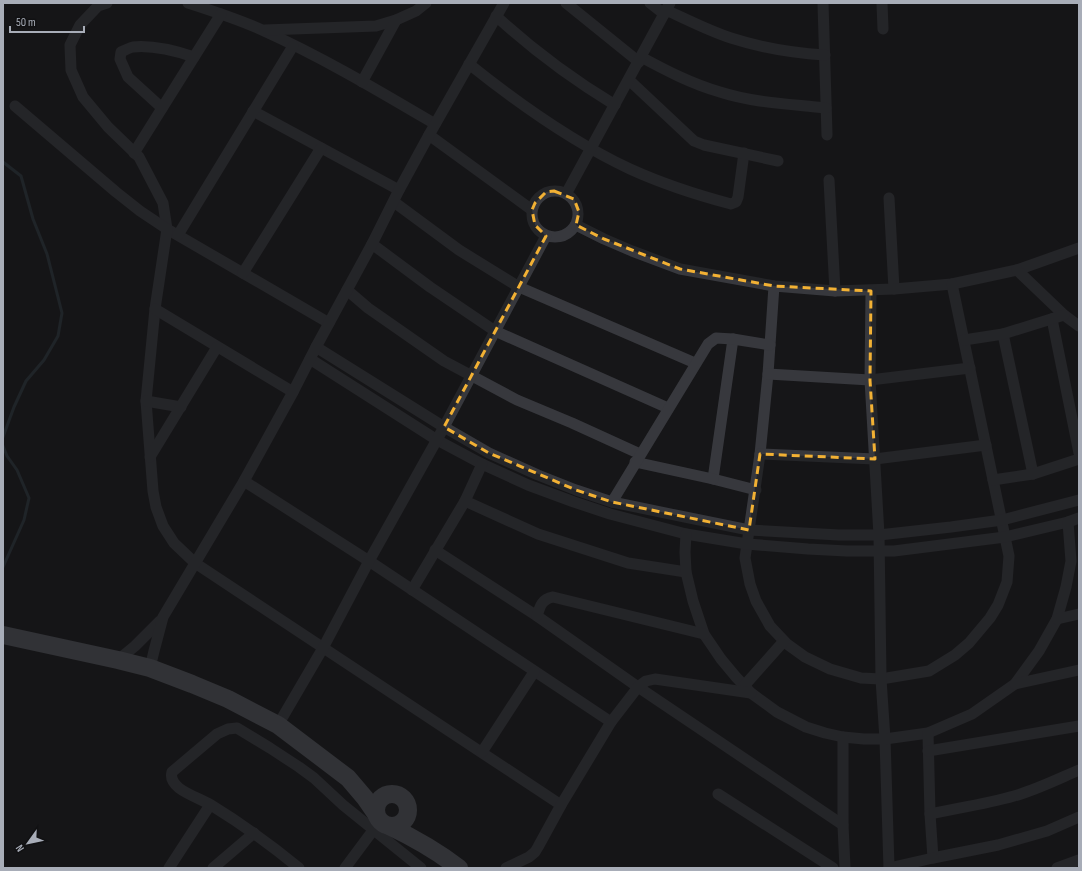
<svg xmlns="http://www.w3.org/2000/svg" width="1082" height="871" viewBox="0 0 1082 871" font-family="'Sofia Sans Condensed',sans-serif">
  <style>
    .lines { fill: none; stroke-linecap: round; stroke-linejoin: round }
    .stream { stroke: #2c353c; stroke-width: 3 }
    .minor { stroke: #37383d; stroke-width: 11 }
    .primary { stroke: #53555c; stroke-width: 18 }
    .marked { fill: none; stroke: #f2b134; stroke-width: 3; stroke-dasharray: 8 5; stroke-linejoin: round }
  </style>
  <rect width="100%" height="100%" fill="#161618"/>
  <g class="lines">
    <g class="stream">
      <path d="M 3,162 L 21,176 L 33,219 L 47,254 L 62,313 L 58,336 L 44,360 L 26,381 L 14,407 L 3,437"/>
      <path d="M 3,446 L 7,456 L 17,470 L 29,498 L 24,520 L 3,567"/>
    </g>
    <g class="minor">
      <path d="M 107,3 L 98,6 L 80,25 L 70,45 L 71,70 L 83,97 L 108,127 L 139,157 L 163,203 L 167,229 L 329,323"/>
      <path d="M 188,3 C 213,11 238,19 262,30 C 322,57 379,91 435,124"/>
      <path d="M 566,3 L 639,62"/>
      <path d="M 650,3 L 664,14"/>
      <path d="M 823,3 L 827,135"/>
      <path d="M 882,3 L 883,29"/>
      <path d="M 666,10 C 688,20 709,31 731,38 C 762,48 793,53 825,55"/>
      <path d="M 496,16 C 533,50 572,79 615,105"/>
      <path d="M 265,30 L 376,26 L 396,20 L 416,11 L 426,3"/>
      <path d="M 641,57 C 667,71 692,84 720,92 C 754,103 791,104 826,108"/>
      <path d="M 469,64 C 519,104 572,142 630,169 C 663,184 697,195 731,204 L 736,202 L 738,197 L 744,153"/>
      <path d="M 629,80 L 694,141 L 704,145 L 778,161"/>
      <path d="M 362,82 L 396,20"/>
      <path d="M 15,106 L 116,192 L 140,211 L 167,229 L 155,309 L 146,401 L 153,491 L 156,507 L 163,526 L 174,543 L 195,563 L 561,805"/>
      <path d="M 162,108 L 128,77 L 120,59 L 121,52 C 125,50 129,48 133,47 C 153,45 176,51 194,57"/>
      <path d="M 253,111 L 399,190"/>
      <path d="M 429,135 L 532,210"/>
      <path d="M 134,153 L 221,14"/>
      <path d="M 829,180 L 835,291"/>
      <circle cx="555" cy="214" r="23"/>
      <path d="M 566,194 L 670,3"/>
      <path d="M 889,198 L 894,289"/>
      <path d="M 394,202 L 459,250 L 519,287 L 695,363"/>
      <path d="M 576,225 L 604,239 L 632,251 L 680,269 L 774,286 L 835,291 L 894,289 L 952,284 L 1017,270 L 1079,248"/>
      <path d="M 178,235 L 293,46"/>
      <path d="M 372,244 L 430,287 L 495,331 L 668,408"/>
      <path d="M 1017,270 L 1064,315 L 1079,326"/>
      <path d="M 243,273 L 321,148"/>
      <path d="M 774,286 L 768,374 L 760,454 L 745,558 L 750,584 L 756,601 L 770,626 L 787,644 L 805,657 L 830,669 L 861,678 L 881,679 L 929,671 L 955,655 L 969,643 L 990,618 L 998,605 L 1007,582 L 1009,556 L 952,284"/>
      <path d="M 347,290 L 368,308 L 444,361 L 517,400 L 572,423 L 640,454"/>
      <path d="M 871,291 L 870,380 L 879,535 L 881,679 L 885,739 L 889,868"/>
      <path d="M 155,309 L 293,392"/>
      <path d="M 1052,319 L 1079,453"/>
      <path d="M 1003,334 L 1033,474"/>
      <path d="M 733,339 L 713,479 L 756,490"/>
      <path d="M 964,340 L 1003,334 L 1064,315"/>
      <path d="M 316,347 L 444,427 L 489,453 L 538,475 L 576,490 L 612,502 L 685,517 L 749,530 L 839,535 L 879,535 L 951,527 L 1002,520 L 1079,500"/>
      <path d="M 310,359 L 437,440 L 482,464 L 528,485 L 574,502 L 610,514 L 686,534 L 747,544 L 808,549 L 847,551 L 894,551 L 1005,537 L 1068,522 L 1079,518"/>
      <path d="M 768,374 L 870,380 L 970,368"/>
      <path d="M 146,401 L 181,407"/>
      <path d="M 760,454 L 875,459 L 986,445"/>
      <path d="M 150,457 L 217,347"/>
      <path d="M 635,462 L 713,479"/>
      <path d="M 993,480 L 1033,474 L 1079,459"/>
      <path d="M 244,481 L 369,561 L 611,722"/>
      <path d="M 465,501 L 538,534 L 628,563 L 686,572"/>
      <path d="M 612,502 L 708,344 L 716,338 L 733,339 L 770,345"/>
      <path d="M 686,534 L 685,552 L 686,572 L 693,601 L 704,634 L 721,659 L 736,677 L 751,693 L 777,712 L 806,727 L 825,733 L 843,737 L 864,739 L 885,739 L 928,733 L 972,714 L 1015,684 L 1039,651 L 1057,619 L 1066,587 L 1071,561 L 1068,522"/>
      <path d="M 435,550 L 537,616 L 638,687 L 843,825"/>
      <path d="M 412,590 L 465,501 L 482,464"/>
      <path d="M 537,616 C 540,606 542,599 553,597 L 704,634"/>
      <path d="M 1057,619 L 1079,614"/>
      <path d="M 118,660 L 135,646 L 160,621"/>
      <path d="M 150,668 L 154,651 L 163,617 L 244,481 L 293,392 L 316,347 L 372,244 L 399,190 L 429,135 L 504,3"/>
      <path d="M 1015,684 L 1079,670"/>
      <path d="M 744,686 L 784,641"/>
      <path d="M 278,725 L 323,648 L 369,561 L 444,427 L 546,236"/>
      <path d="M 928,733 L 930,814 L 933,858 L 998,845 L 1047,831 L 1079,817"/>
      <path d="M 843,737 L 843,825 L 845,868"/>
      <path d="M 928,751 L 1079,726"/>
      <path d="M 482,752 L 534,672"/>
      <path d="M 718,794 L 833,868"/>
      <path d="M 930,814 C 958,808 986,804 1014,796 C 1036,790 1058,779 1079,770"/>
      <path d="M 169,868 L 210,805"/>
      <path d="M 213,868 L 254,833"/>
      <path d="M 299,868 C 271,845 242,824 211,805 C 201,799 188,795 179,788 C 174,784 170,779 172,772 L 217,734 L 228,729 L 237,728 L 270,748 L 299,767 L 314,778 L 343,805 L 421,868"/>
      <path d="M 345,868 L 380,821"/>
      <path d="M 506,868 L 529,857 L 535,852 L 538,847 L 561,805 L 611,722 L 638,687 L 646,681 L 655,679 L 751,693"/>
      <path d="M 889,868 L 933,858"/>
      <path d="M 1057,868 L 1079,860"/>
    </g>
    <g class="primary">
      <path d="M 3,635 L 118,660 L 150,668 L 192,684 L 228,699 L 278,725 L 348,778 L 365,798 L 376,814"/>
      <circle cx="392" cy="810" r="16"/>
      <path d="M 389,826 C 414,838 437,851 459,868"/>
    </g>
  </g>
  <path d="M0 0H1082V871H0ZM 554,191 L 574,199 L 579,212 L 576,225 L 604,239 L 680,269 L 774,286 L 871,291 L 870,380 L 875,459 L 760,454 L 749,530 L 612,502 L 576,490 L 489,453 L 444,427 L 546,236 L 535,225 L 532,210 L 535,203 L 546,192 Z" fill="#161618" fill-opacity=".55" fill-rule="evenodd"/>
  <path class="marked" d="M 554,191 L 574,199 L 579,212 L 576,225 L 604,239 L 680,269 L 774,286 L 871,291 L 870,380 L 875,459 L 760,454 L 749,530 L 612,502 L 576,490 L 489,453 L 444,427 L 546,236 L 535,225 L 532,210 L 535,203 L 546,192 Z"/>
  <rect width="1082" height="871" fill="none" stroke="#a8adb8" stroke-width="8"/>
  <g transform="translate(28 843) rotate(237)" stroke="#111113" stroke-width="3" paint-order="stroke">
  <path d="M0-3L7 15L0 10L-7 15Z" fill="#a8adb8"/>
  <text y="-6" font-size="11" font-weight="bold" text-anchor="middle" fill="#a8adb8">N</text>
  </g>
  <path d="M10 26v6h74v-6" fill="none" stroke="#a8adb8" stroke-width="2"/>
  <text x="16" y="26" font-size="12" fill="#a8adb8" stroke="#111113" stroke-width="3" paint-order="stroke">50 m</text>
</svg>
